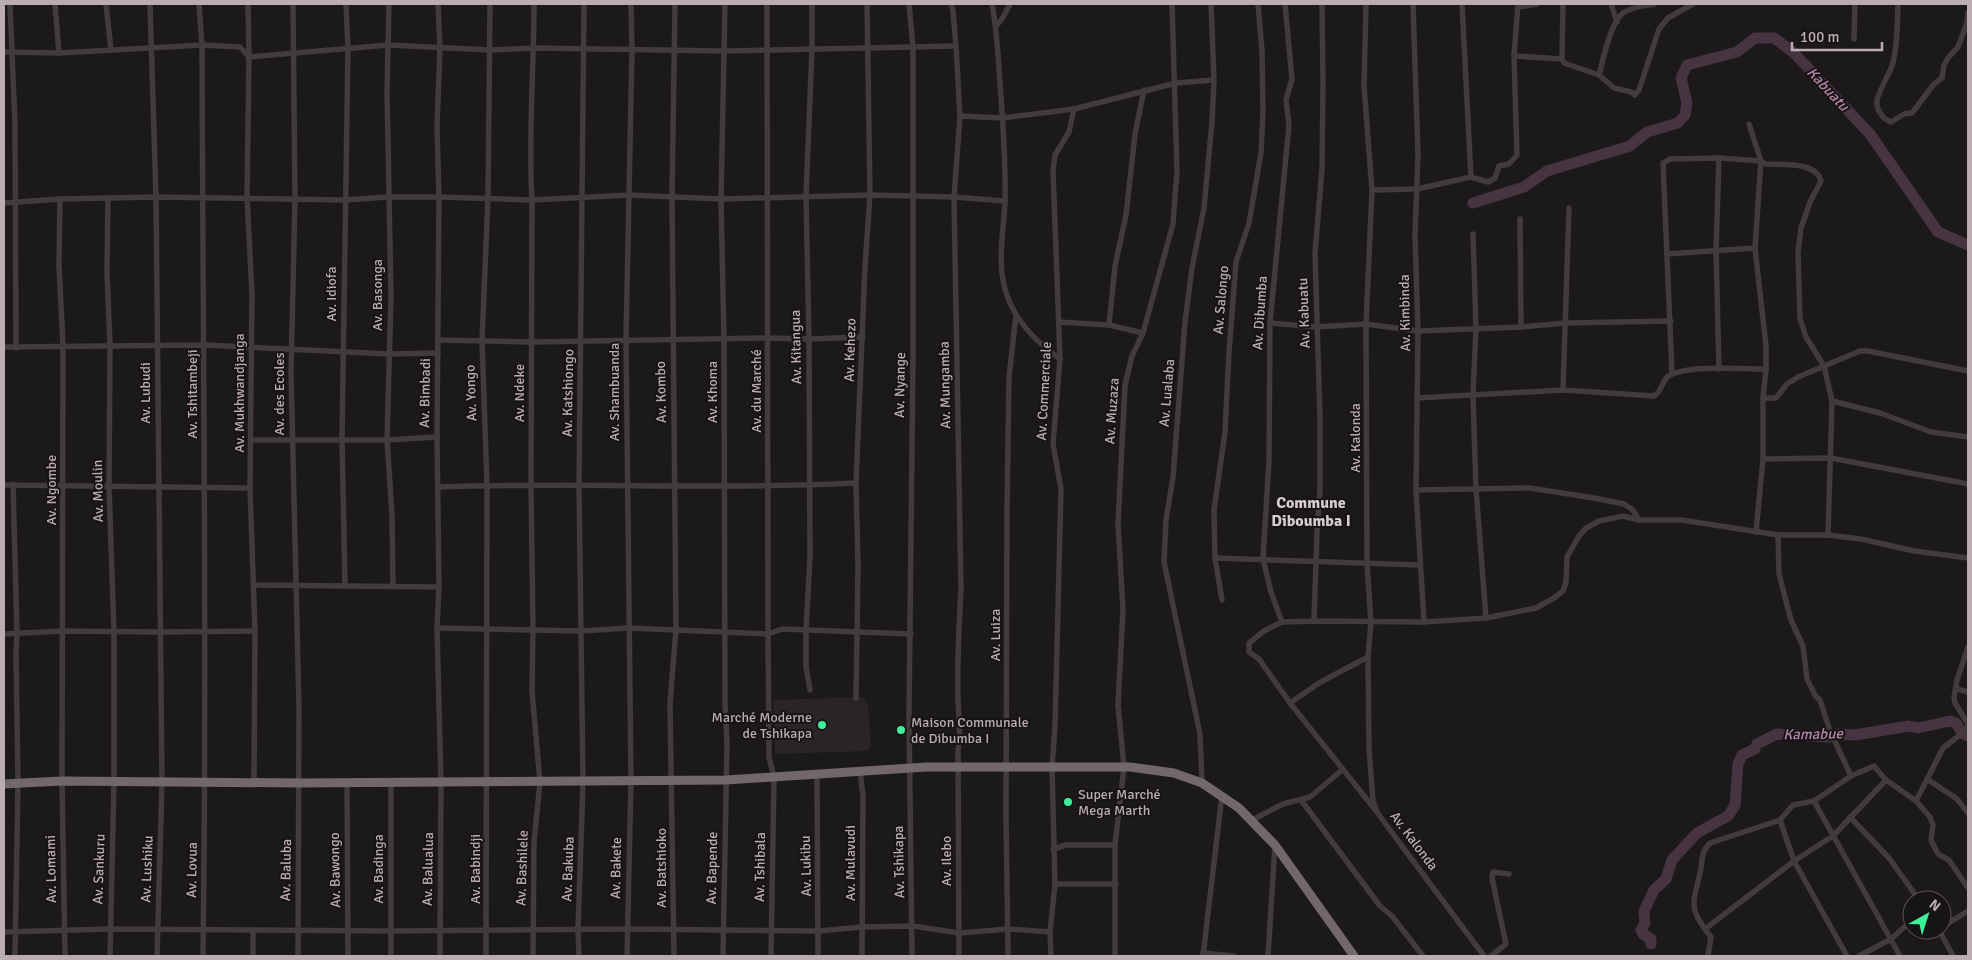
<svg xmlns="http://www.w3.org/2000/svg" width="1972" height="960" viewBox="0 0 1972 960" font-family="Signika,sans-serif">
  <style>
    .built { fill: #292526 }
    .lines { fill: none; stroke-linecap: round; stroke-linejoin: round }
    .river { stroke: #473441; stroke-width: 11 }
    .minor { stroke: #413b3c; stroke-width: 5.5 }
    .highway { stroke: #72676b; stroke-width: 9 }
    .poi-dot { fill: #3eef99; stroke: #171415; stroke-width: 2 }
    .labels { text-anchor: middle; dominant-baseline: central; stroke-width: 4; stroke-linejoin: round; paint-order: stroke }
    .street-label { font-size: 14px; fill: #bbacb3; stroke: #171415 }
    .poi-label { font-size: 14px; fill: #bbacb3; stroke: #171415; text-anchor: start }
    .water-label { font-size: 15px; font-style: italic; fill: #b584a6; stroke: #171415 }
    .quarter-label { font-size: 16px; font-weight: bold; fill: #d7cdd1; stroke: #171415 }
  </style>
  <rect width="100%" height="100%" fill="#1c191a"/>
  <path class="built" d="M 862,697 L 868,704 L 871,746 L 868,751 L 775,754 L 773,700 Z"/>
  <g class="lines">
    <g class="river">
      <path d="M 1473,203 L 1524,187 L 1547,171 L 1630,146 L 1647,132 L 1678,123 L 1685,115 L 1687,103 L 1681,78 L 1687,65 L 1737,52 L 1755,38 L 1774,38 L 1793,52 L 1870,134 L 1938,232 L 1968,245"/>
      <path d="M 1651,944 L 1651,939 L 1643,934 L 1641,930 L 1645,923 L 1644,911 L 1654,890 L 1666,879 L 1672,860 L 1697,833 L 1728,816 L 1735,805 L 1738,764 L 1742,755 L 1755,749 L 1757,744 L 1777,734 L 1828,737 L 1838,734 L 1855,735 L 1909,726 L 1918,728 L 1950,721 L 1956,723 L 1963,734 L 1968,736"/>
    </g>
    <g class="minor">
      <path d="M 10,4 L 15,124 L 16,348"/>
      <path d="M 55,4 L 59,53"/>
      <path d="M 106,4 L 111,50"/>
      <path d="M 150,4 L 156,197 L 162,783 L 157,956"/>
      <path d="M 199,4 L 202,45 C 203,349 207,653 203,956"/>
      <path d="M 248,4 L 249,57 L 247,197 L 252,294 L 250,488 L 255,631 L 254,782"/>
      <path d="M 293,4 L 295,199 L 291,372 L 299,708 L 298,956"/>
      <path d="M 389,4 L 387,92 L 391,296 L 387,440 L 392,514 L 393,586"/>
      <path d="M 438,4 L 440,47 L 437,126 L 439,197 L 437,437 L 439,587 L 437,628 L 441,783 L 440,956"/>
      <path d="M 767,4 L 768,634 L 769,757 L 774,777 L 771,956"/>
      <path d="M 909,4 L 913,48 L 913,355 L 909,714 L 912,956"/>
      <path d="M 951,4 L 953,11 L 956,46 L 960,116 L 954,197 L 961,589 C 959,625 957,661 958,697 C 958,715 962,732 958,750 L 959,956"/>
      <path d="M 992,4 C 997,30 998,57 1000,83 C 1003,123 1006,162 1005,201 C 1004,229 997,261 1005,289 C 1013,319 1036,342 1060,359"/>
      <path d="M 1366,4 L 1364,86 L 1372,190 L 1366,324 L 1367,563 L 1371,622 L 1368,657 L 1369,749 L 1373,801 L 1377,812 L 1387,826 L 1484,956"/>
      <path d="M 1413,4 L 1418,155 L 1415,235 L 1418,331 L 1416,490 L 1424,622"/>
      <path d="M 1462,4 L 1471,177"/>
      <path d="M 1611,4 L 1617,22"/>
      <path d="M 1898,4 C 1897,24 1898,46 1892,66 C 1889,74 1877,95 1877,101 C 1876,110 1883,119 1891,122 L 1904,114 L 1912,113 L 1934,84 L 1942,78 L 1944,65 L 1948,58 L 1958,47 L 1967,23 L 1968,12"/>
      <path d="M 1518,7 L 1537,4"/>
      <path d="M 996,26 L 1002,19 L 1010,4"/>
      <path d="M 1854,39 L 1855,4"/>
      <path d="M 4,52 L 59,53 L 202,45 L 240,47 L 249,57 L 388,45 L 490,50 L 534,48 L 724,51 L 956,46"/>
      <path d="M 1514,56 L 1562,59 L 1564,63 L 1599,75 L 1614,88 L 1631,92 L 1635,95 L 1639,90 L 1659,29 L 1668,18 L 1693,4"/>
      <path d="M 1562,59 L 1563,4"/>
      <path d="M 1599,75 C 1603,60 1611,21 1623,13 C 1632,7 1644,6 1654,4"/>
      <path d="M 960,116 L 1003,118 L 1074,109 L 1176,83 L 1214,80"/>
      <path d="M 1749,124 L 1761,161 L 1755,248 L 1766,346 L 1766,369 L 1763,398 L 1763,459 L 1756,532"/>
      <path d="M 1719,158 L 1716,250 L 1719,369"/>
      <path d="M 1372,190 L 1417,189 L 1471,177 L 1488,182 L 1495,178 L 1499,166 L 1509,164 L 1517,155 L 1514,56 L 1518,4"/>
      <path d="M 60,199 L 59,265 L 63,345 L 62,781 L 65,956"/>
      <path d="M 108,199 L 107,272 L 110,346 L 109,487 L 114,631 L 114,782 L 110,956"/>
      <path d="M 4,203 L 60,199 L 156,197 L 344,200 L 388,197 L 439,197 L 532,200 L 629,195 L 721,199 L 870,195 L 954,197 L 1005,201"/>
      <path d="M 1520,219 L 1521,327"/>
      <path d="M 1473,234 L 1476,328 L 1473,395 L 1476,489 L 1486,618"/>
      <path d="M 1667,254 L 1755,248"/>
      <path d="M 1059,322 L 1109,325 L 1143,333"/>
      <path d="M 1270,323 L 1316,327 L 1366,324 L 1418,331 L 1521,327 L 1566,323 L 1671,321"/>
      <path d="M 1109,325 L 1115,266 L 1126,215 L 1135,134 L 1144,90"/>
      <path d="M 438,340 L 532,342 L 768,338 L 809,339 L 863,337"/>
      <path d="M 4,347 L 205,345 L 389,354 L 438,353"/>
      <path d="M 1672,374 L 1663,163 L 1670,159 L 1719,158 L 1761,161 L 1766,164 C 1782,165 1816,161 1821,181 L 1810,202 L 1801,228 L 1798,253 L 1800,319 L 1806,337 L 1824,366 L 1832,401 L 1828,535"/>
      <path d="M 1563,390 L 1569,208"/>
      <path d="M 1417,398 L 1563,390 L 1654,396 C 1663,391 1661,380 1670,375 C 1690,365 1743,369 1766,369"/>
      <path d="M 1763,398 L 1776,398 L 1787,384 L 1798,377 L 1860,351 L 1868,351 L 1968,371"/>
      <path d="M 1832,401 L 1880,413 L 1931,432 L 1968,437"/>
      <path d="M 252,440 L 387,440 L 437,437"/>
      <path d="M 1763,459 L 1831,458 L 1968,484"/>
      <path d="M 13,484 L 17,633 L 16,652 L 18,783 L 15,956"/>
      <path d="M 4,485 L 250,488"/>
      <path d="M 439,487 C 578,482 717,490 856,483"/>
      <path d="M 1416,490 L 1530,488 L 1594,498 L 1624,504 L 1633,510 L 1639,520"/>
      <path d="M 1778,535 L 1779,574 L 1791,620 L 1803,646 L 1807,679 L 1816,697 L 1820,700 L 1830,731 L 1851,776 L 1874,766 L 1886,780 L 1916,801 L 1930,817 L 1933,825 L 1931,840 L 1938,854 L 1949,860 L 1968,888"/>
      <path d="M 1215,558 L 1420,565"/>
      <path d="M 254,585 L 439,587"/>
      <path d="M 345,585 L 342,439 L 348,48 L 346,4"/>
      <path d="M 1222,600 L 1215,558 L 1214,510 L 1225,432 L 1229,352 L 1236,262 L 1249,223 L 1261,153 L 1263,111 L 1262,51 L 1258,4"/>
      <path d="M 1314,621 L 1317,531 L 1320,489 L 1320,417 L 1315,253 L 1322,169 L 1323,83 L 1322,4"/>
      <path d="M 1282,622 L 1271,592 L 1263,559 L 1269,461 L 1270,323 L 1289,125 L 1286,100 L 1292,79 L 1285,4"/>
      <path d="M 437,628 L 581,631 L 629,628 L 768,634 L 782,629 L 911,634"/>
      <path d="M 4,634 L 63,631 L 160,632 L 255,631"/>
      <path d="M 1968,647 L 1957,680 L 1954,697 L 1955,703 L 1968,724"/>
      <path d="M 1957,689 L 1968,692"/>
      <path d="M 810,690 L 806,667 L 806,630 L 810,557 L 809,339 L 806,196 L 812,49 L 812,4"/>
      <path d="M 856,698 L 858,566 L 856,483 L 865,266 L 870,195 L 867,4"/>
      <path d="M 1290,703 L 1319,683 L 1368,657"/>
      <path d="M 860,770 L 863,796 L 862,956"/>
      <path d="M 817,775 L 818,956"/>
      <path d="M 1927,779 L 1957,799 L 1968,813"/>
      <path d="M 347,783 L 348,956"/>
      <path d="M 1202,783 L 1200,734 L 1164,562 L 1166,520 L 1173,477 L 1185,322 L 1192,268 L 1204,208 L 1212,122 L 1214,80 L 1211,4"/>
      <path d="M 1301,800 L 1380,906 L 1392,916 L 1423,956"/>
      <path d="M 1814,801 L 1900,956"/>
      <path d="M 1916,801 L 1943,748 L 1965,731 L 1968,725"/>
      <path d="M 1377,812 L 1290,703 L 1259,659 L 1249,652 L 1249,643 L 1264,631 L 1282,622 L 1321,621 L 1424,622 L 1486,618 L 1536,608 L 1554,598 L 1563,591 L 1566,582 L 1567,557 L 1579,536 L 1586,528 L 1599,521 L 1623,516 L 1639,520 L 1682,520 L 1778,535 L 1828,535 L 1861,539 L 1914,551 L 1968,558"/>
      <path d="M 1850,817 L 1889,858 L 1919,900"/>
      <path d="M 1252,820 L 1283,804 L 1310,797 L 1342,770"/>
      <path d="M 1780,820 L 1794,861 L 1847,956"/>
      <path d="M 1053,849 L 1066,845 L 1115,845"/>
      <path d="M 1055,884 L 1116,884"/>
      <path d="M 1942,927 L 1968,911"/>
      <path d="M 1705,929 L 1794,861 L 1833,836 L 1886,780"/>
      <path d="M 1939,930 L 1953,956"/>
      <path d="M 4,932 L 110,929 L 391,931 L 628,929 L 819,931 L 862,927 L 913,926 L 959,933 L 1008,929 L 1050,932"/>
      <path d="M 1203,953 L 1234,956"/>
      <path d="M 253,956 L 253,930"/>
      <path d="M 391,956 L 391,782"/>
      <path d="M 486,956 L 487,485 L 482,340 L 488,198 L 490,4"/>
      <path d="M 533,956 L 534,842 L 540,782 L 532,691 L 533,630 L 531,486 L 532,200 C 528,135 534,69 534,4"/>
      <path d="M 579,956 L 578,930 L 583,782 L 579,486 L 584,4"/>
      <path d="M 627,956 L 631,781 L 626,339 L 632,49 L 631,4"/>
      <path d="M 674,956 L 670,703 L 676,629 L 672,197 L 675,4"/>
      <path d="M 723,956 L 727,743 L 725,705 L 724,340 L 721,199 L 725,4"/>
      <path d="M 1008,956 L 1006,814 L 1007,510 L 1009,377 L 1016,315"/>
      <path d="M 1051,956 L 1050,932 L 1055,884 L 1052,767 L 1055,727 L 1061,489 L 1053,444 L 1060,359 L 1053,170 L 1055,155 L 1069,132 L 1074,109"/>
      <path d="M 1115,956 L 1115,845 L 1124,767 L 1118,705 L 1123,610 L 1118,524 L 1125,385 L 1132,356 L 1143,333 L 1173,224 L 1177,171 L 1172,4"/>
      <path d="M 1203,956 L 1222,795"/>
      <path d="M 1268,956 L 1275,845"/>
      <path d="M 1491,956 L 1506,944 L 1492,878 L 1493,872 L 1509,874"/>
      <path d="M 1708,956 L 1711,937 C 1686,906 1694,903 1701,868 C 1703,856 1701,853 1710,843 L 1780,820 L 1793,805 L 1814,801 L 1851,776"/>
      <path d="M 1859,956 L 1891,939 L 1912,920"/>
    </g>
    <path class="highway" d="M 4,784 L 62,781 L 300,783 L 726,780 L 926,767 L 1130,767 L 1174,773 L 1202,783 L 1239,808 L 1275,845 L 1354,956"/>
  </g>
  <g class="poi-dot">
    <circle cx="822" cy="725" r="5"/>
    <circle cx="901" cy="730" r="5"/>
    <circle cx="1068" cy="802" r="5"/>
  </g>
  <g class="labels">
    <g class="street-label">
      <text transform="translate(331 294) rotate(-90)">Av. Idiofa</text>
      <text transform="translate(377 295) rotate(-90)">Av. Basonga</text>
      <text transform="translate(1221 300) rotate(-85)">Av. Salongo</text>
      <text transform="translate(1260 313) rotate(-86)">Av. Dibumba</text>
      <text transform="translate(1304 313) rotate(-92)">Av. Kabuatu</text>
      <text transform="translate(1405 313) rotate(-91)">Av. Kimbinda</text>
      <text transform="translate(796 347) rotate(-91)">Av. Kitangua</text>
      <text transform="translate(850 350) rotate(-88)">Av. Kehezo</text>
      <text transform="translate(900 385) rotate(-89)">Av. Nyange</text>
      <text transform="translate(945 385) rotate(-91)">Av. Mungamba</text>
      <text transform="translate(756 391) rotate(-90)">Av. du Marché</text>
      <text transform="translate(1044 391) rotate(-87)">Av. Commerciale</text>
      <text transform="translate(614 392) rotate(-90)">Av. Shambuanda</text>
      <text transform="translate(661 392) rotate(-91)">Av. Kombo</text>
      <text transform="translate(712 392) rotate(-90)">Av. Khoma</text>
      <text transform="translate(145 393) rotate(-90)">Av. Lubudi</text>
      <text transform="translate(239 393) rotate(-90)">Av. Mukhwandjanga</text>
      <text transform="translate(425 393) rotate(-89)">Av. Bimbadi</text>
      <text transform="translate(471 393) rotate(-92)">Av. Yongo</text>
      <text transform="translate(519 393) rotate(-90)">Av. Ndeke</text>
      <text transform="translate(568 393) rotate(-89)">Av. Katshiongo</text>
      <text transform="translate(1167 393) rotate(-85)">Av. Lualaba</text>
      <text transform="translate(192 394) rotate(-90)">Av. Tshitambeji</text>
      <text transform="translate(279 394) rotate(-90)">Av. des Ecoles</text>
      <text transform="translate(1112 411) rotate(-86)">Av. Muzaza</text>
      <text transform="translate(1355 438) rotate(-90)">Av. Kalonda</text>
      <text transform="translate(51 490) rotate(-90)">Av. Ngombe</text>
      <text transform="translate(98 491) rotate(-91)">Av. Moulin</text>
      <text transform="translate(995 635) rotate(-90)">Av. Luiza</text>
      <text transform="translate(1414 841) rotate(53)">Av. Kalonda</text>
      <text transform="translate(946 861) rotate(-90)">Av. Ilebo</text>
      <text transform="translate(899 862) rotate(-91)">Av. Tshikapa</text>
      <text transform="translate(850 863) rotate(-90)">Av. Mulavudi</text>
      <text transform="translate(806 866) rotate(-91)">Av. Lukibu</text>
      <text transform="translate(760 867) rotate(-89)">Av. Tshibala</text>
      <text transform="translate(522 868) rotate(-88)">Av. Bashilele</text>
      <text transform="translate(616 868) rotate(-89)">Av. Bakete</text>
      <text transform="translate(661 868) rotate(-90)">Av. Batshioko</text>
      <text transform="translate(712 868) rotate(-89)">Av. Bapende</text>
      <text transform="translate(51 869) rotate(-91)">Av. Lomami</text>
      <text transform="translate(99 869) rotate(-88)">Av. Sankuru</text>
      <text transform="translate(147 869) rotate(-88)">Av. Lushiku</text>
      <text transform="translate(378 869) rotate(-90)">Av. Badinga</text>
      <text transform="translate(428 869) rotate(-89)">Av. Balualua</text>
      <text transform="translate(475 869) rotate(-90)">Av. Babindji</text>
      <text transform="translate(568 869) rotate(-88)">Av. Bakuba</text>
      <text transform="translate(192 870) rotate(-89)">Av. Lovua</text>
      <text transform="translate(286 870) rotate(-89)">Av. Baluba</text>
      <text transform="translate(335 870) rotate(-91)">Av. Bawongo</text>
    </g>
    <g class="poi-label">
      <text x="812" y="717" text-anchor="end">Marché Moderne<tspan x="812" dy="16">de Tshikapa</tspan></text>
      <text x="911" y="722">Maison Communale<tspan x="911" dy="16">de Dibumba I</tspan></text>
      <text x="1078" y="794">Super Marché<tspan x="1078" dy="16">Mega Marth</tspan></text>
    </g>
    <g class="water-label">
      <text transform="translate(1828 89) rotate(47)">Kabuatu</text>
      <text transform="translate(1813 734) rotate(-1)">Kamabue</text>
    </g>
    <g class="quarter-label">
      <text x="1311" y="503">Commune<tspan x="1311" dy="18">Diboumba I</tspan></text>
    </g>
  </g>
  <rect width="1972" height="960" fill="none" stroke="#bbacb3" stroke-width="10"/>
  <g transform="translate(1927 915) rotate(39)"><circle r="24" fill="#171415" stroke="#595154"/>
  <path d="M0-4L9 19L0 12L-9 19Z" fill="#3eef99"/>
  <text y="-8" font-size="14" font-weight="bold" text-anchor="middle" fill="#bbacb3">N</text>
  </g>
  <path d="M1792 42v8h90v-8" fill="none" stroke="#bbacb3" stroke-width="2.5"/>
  <text x="1800" y="42" font-size="15" fill="#bbacb3" stroke="#171415" stroke-width="4" paint-order="stroke">100 m</text>
</svg>
